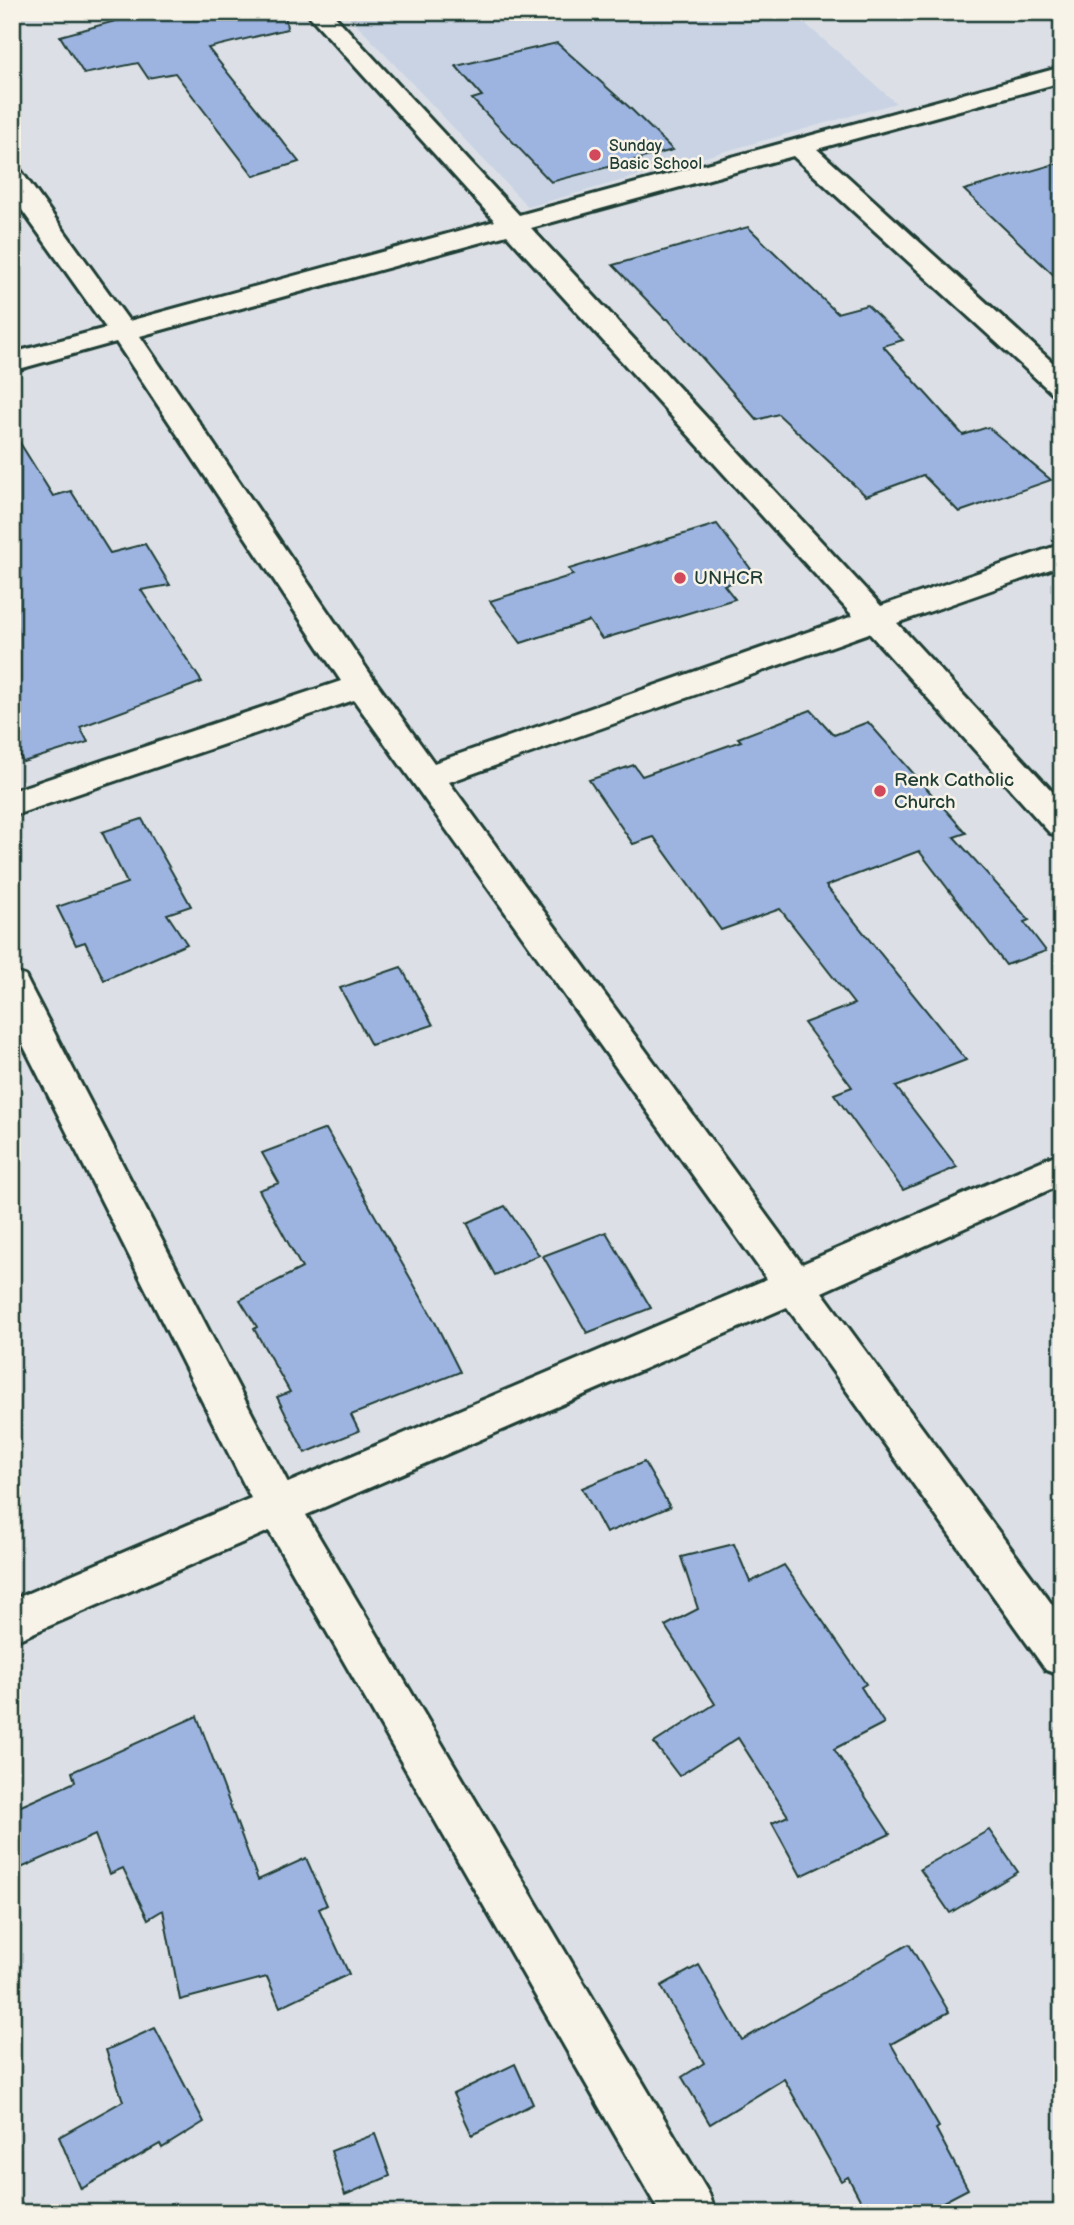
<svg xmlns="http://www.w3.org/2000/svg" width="1074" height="2225" viewBox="0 0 1074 2225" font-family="'Balsamiq Sans',sans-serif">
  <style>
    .built { fill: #c9d3e4 }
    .building { fill: #9db4e1; stroke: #1f3d34; stroke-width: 2 }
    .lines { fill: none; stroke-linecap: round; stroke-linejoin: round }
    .minor-casing { stroke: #1f3d34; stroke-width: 6 }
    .minor { fill: #f7f3e8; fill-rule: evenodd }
    .poi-dot { fill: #d1495b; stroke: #f7f3e8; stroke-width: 2.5 }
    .labels { text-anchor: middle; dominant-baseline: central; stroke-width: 5; stroke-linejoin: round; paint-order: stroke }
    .far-poi-label { font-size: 16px; fill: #1f3d34; stroke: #f7f3e8; text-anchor: start }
    .poi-label { font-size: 19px; fill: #1f3d34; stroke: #f7f3e8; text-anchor: start }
  </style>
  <rect width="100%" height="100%" fill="#dce0e6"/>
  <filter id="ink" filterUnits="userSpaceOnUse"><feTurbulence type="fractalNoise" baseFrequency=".0143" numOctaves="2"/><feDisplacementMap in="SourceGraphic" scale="14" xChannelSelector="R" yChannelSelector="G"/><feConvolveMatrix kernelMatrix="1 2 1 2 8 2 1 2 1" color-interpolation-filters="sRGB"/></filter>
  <g filter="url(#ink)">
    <path class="built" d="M 345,12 L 792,12 L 896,103 L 528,207 Z"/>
    <g class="building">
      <path d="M 148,12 L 285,12 L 287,29 L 208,48 L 299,162 L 254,176 L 175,73 L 148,78 L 138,63 L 84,74 L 60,36 Z"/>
      <path d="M 557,43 L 629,107 L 673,150 L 551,182 L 472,99 L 482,96 L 456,66 Z"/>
      <path d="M 1062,162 L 1062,283 L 964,190 Z"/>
      <path d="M 748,227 L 837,313 L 867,305 L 903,340 L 883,346 L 963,435 L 988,427 L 1051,480 L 959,512 L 923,475 L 866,496 L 778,414 L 757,420 L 668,319 L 665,319 L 613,265 Z"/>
      <path d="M 12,430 L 53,496 L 71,491 L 110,553 L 145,544 L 170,585 L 141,590 L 202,682 L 80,727 L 88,742 L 23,762 L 12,740 Z"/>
      <path d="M 717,524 L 756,576 L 724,585 L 735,599 L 602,639 L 589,621 L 521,643 L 490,601 L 573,575 L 569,569 Z"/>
      <path d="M 811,710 L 834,735 L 868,722 L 966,833 L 954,837 L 1029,920 L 1024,922 L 1046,951 L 1006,965 L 919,851 L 826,886 L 966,1060 L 896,1087 L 957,1167 L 903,1190 L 834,1094 L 852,1087 L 804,1023 L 854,1004 L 780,909 L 721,930 L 654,837 L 633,844 L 589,780 L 634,765 L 642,776 L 741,741 L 738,738 Z"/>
      <path d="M 142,819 L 191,906 L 167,914 L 187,944 L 104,980 L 85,942 L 76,945 L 57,907 L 127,883 L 102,832 Z"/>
      <path d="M 401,967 L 433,1025 L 371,1045 L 340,988 Z"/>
      <path d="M 326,1129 L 434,1320 L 460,1372 L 351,1415 L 359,1431 L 305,1453 L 277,1397 L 290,1392 L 254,1329 L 257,1327 L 240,1300 L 302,1268 L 259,1190 L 279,1183 L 262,1153 Z"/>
      <path d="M 505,1206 L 539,1255 L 495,1275 L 467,1223 Z"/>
      <path d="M 606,1232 L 651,1308 L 587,1333 L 543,1256 Z"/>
      <path d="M 644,1462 L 670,1507 L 606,1533 L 582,1488 Z"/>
      <path d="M 734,1544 L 750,1582 L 784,1565 L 866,1684 L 861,1687 L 884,1723 L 834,1749 L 890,1834 L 801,1876 L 772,1823 L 788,1816 L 738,1738 L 679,1776 L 654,1743 L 715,1704 L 665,1626 L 698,1609 L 681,1557 Z"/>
      <path d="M 197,1716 L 258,1880 L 306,1858 L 327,1905 L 319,1909 L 349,1974 L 280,2007 L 267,1977 L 180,2000 L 163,1910 L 148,1919 L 123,1868 L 110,1874 L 95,1835 L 12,1872 L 12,1810 L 75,1782 L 72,1772 Z"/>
      <path d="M 989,1830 L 1018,1872 L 950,1913 L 920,1869 Z"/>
      <path d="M 909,1944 L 949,2012 L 891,2044 L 939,2127 L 936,2129 L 968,2189 L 922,2213 L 867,2213 L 848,2177 L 841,2181 L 784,2079 L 710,2124 L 682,2077 L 704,2063 L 661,1986 L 699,1965 L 742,2040 Z"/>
      <path d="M 155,2028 L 204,2122 L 162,2148 L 160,2144 L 81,2189 L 59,2137 L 123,2101 L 106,2050 Z"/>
      <path d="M 515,2064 L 533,2104 L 472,2135 L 453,2094 Z"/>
      <path d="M 375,2134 L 390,2176 L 345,2195 L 331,2151 Z"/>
    </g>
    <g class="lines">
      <g class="minor-casing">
        <path id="minor" d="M 306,12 L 331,12 L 519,215 L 1062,67 L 1062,82 L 817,149 L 1062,371 L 1062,396 L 1052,393 L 793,156 L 531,228 L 881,606 L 1062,544 L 1062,565 L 897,623 L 1062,802 L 1062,836 L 1050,833 L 869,633 L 449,782 L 802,1264 L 1062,1152 L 1062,1184 L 822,1292 L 1062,1618 L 1062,1676 L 1046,1670 L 787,1307 L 306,1515 L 709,2194 L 716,2213 L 660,2213 L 269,1531 L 12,1642 L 12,1600 L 251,1498 L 12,1023 L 12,972 L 25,976 L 30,986 L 288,1483 L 767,1279 L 354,700 L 12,816 L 12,791 L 341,681 L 116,342 L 12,371 L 12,353 L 106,328 L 12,196 L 12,169 L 21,171 L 129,321 L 495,221 ZM 507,235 L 853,616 L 434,763 L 373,678 L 140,336 Z"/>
      </g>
      <use href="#minor" class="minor"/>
    </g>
  </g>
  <g class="poi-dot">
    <circle cx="595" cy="155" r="7"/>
    <circle cx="680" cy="578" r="7"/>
    <circle cx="880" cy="791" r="7"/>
  </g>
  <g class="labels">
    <g class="far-poi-label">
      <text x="609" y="146">Sunday<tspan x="609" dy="18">Basic School</tspan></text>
    </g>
    <g class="poi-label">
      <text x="694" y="578">UNHCR</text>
      <text x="894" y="780">Renk Catholic<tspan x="894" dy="22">Church</tspan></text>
    </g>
  </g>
  <rect width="1074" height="2225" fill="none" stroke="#f7f3e8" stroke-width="42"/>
  <rect x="21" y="21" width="1032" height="2183" fill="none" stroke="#1f3d34" stroke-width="2.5" filter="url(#ink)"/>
</svg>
